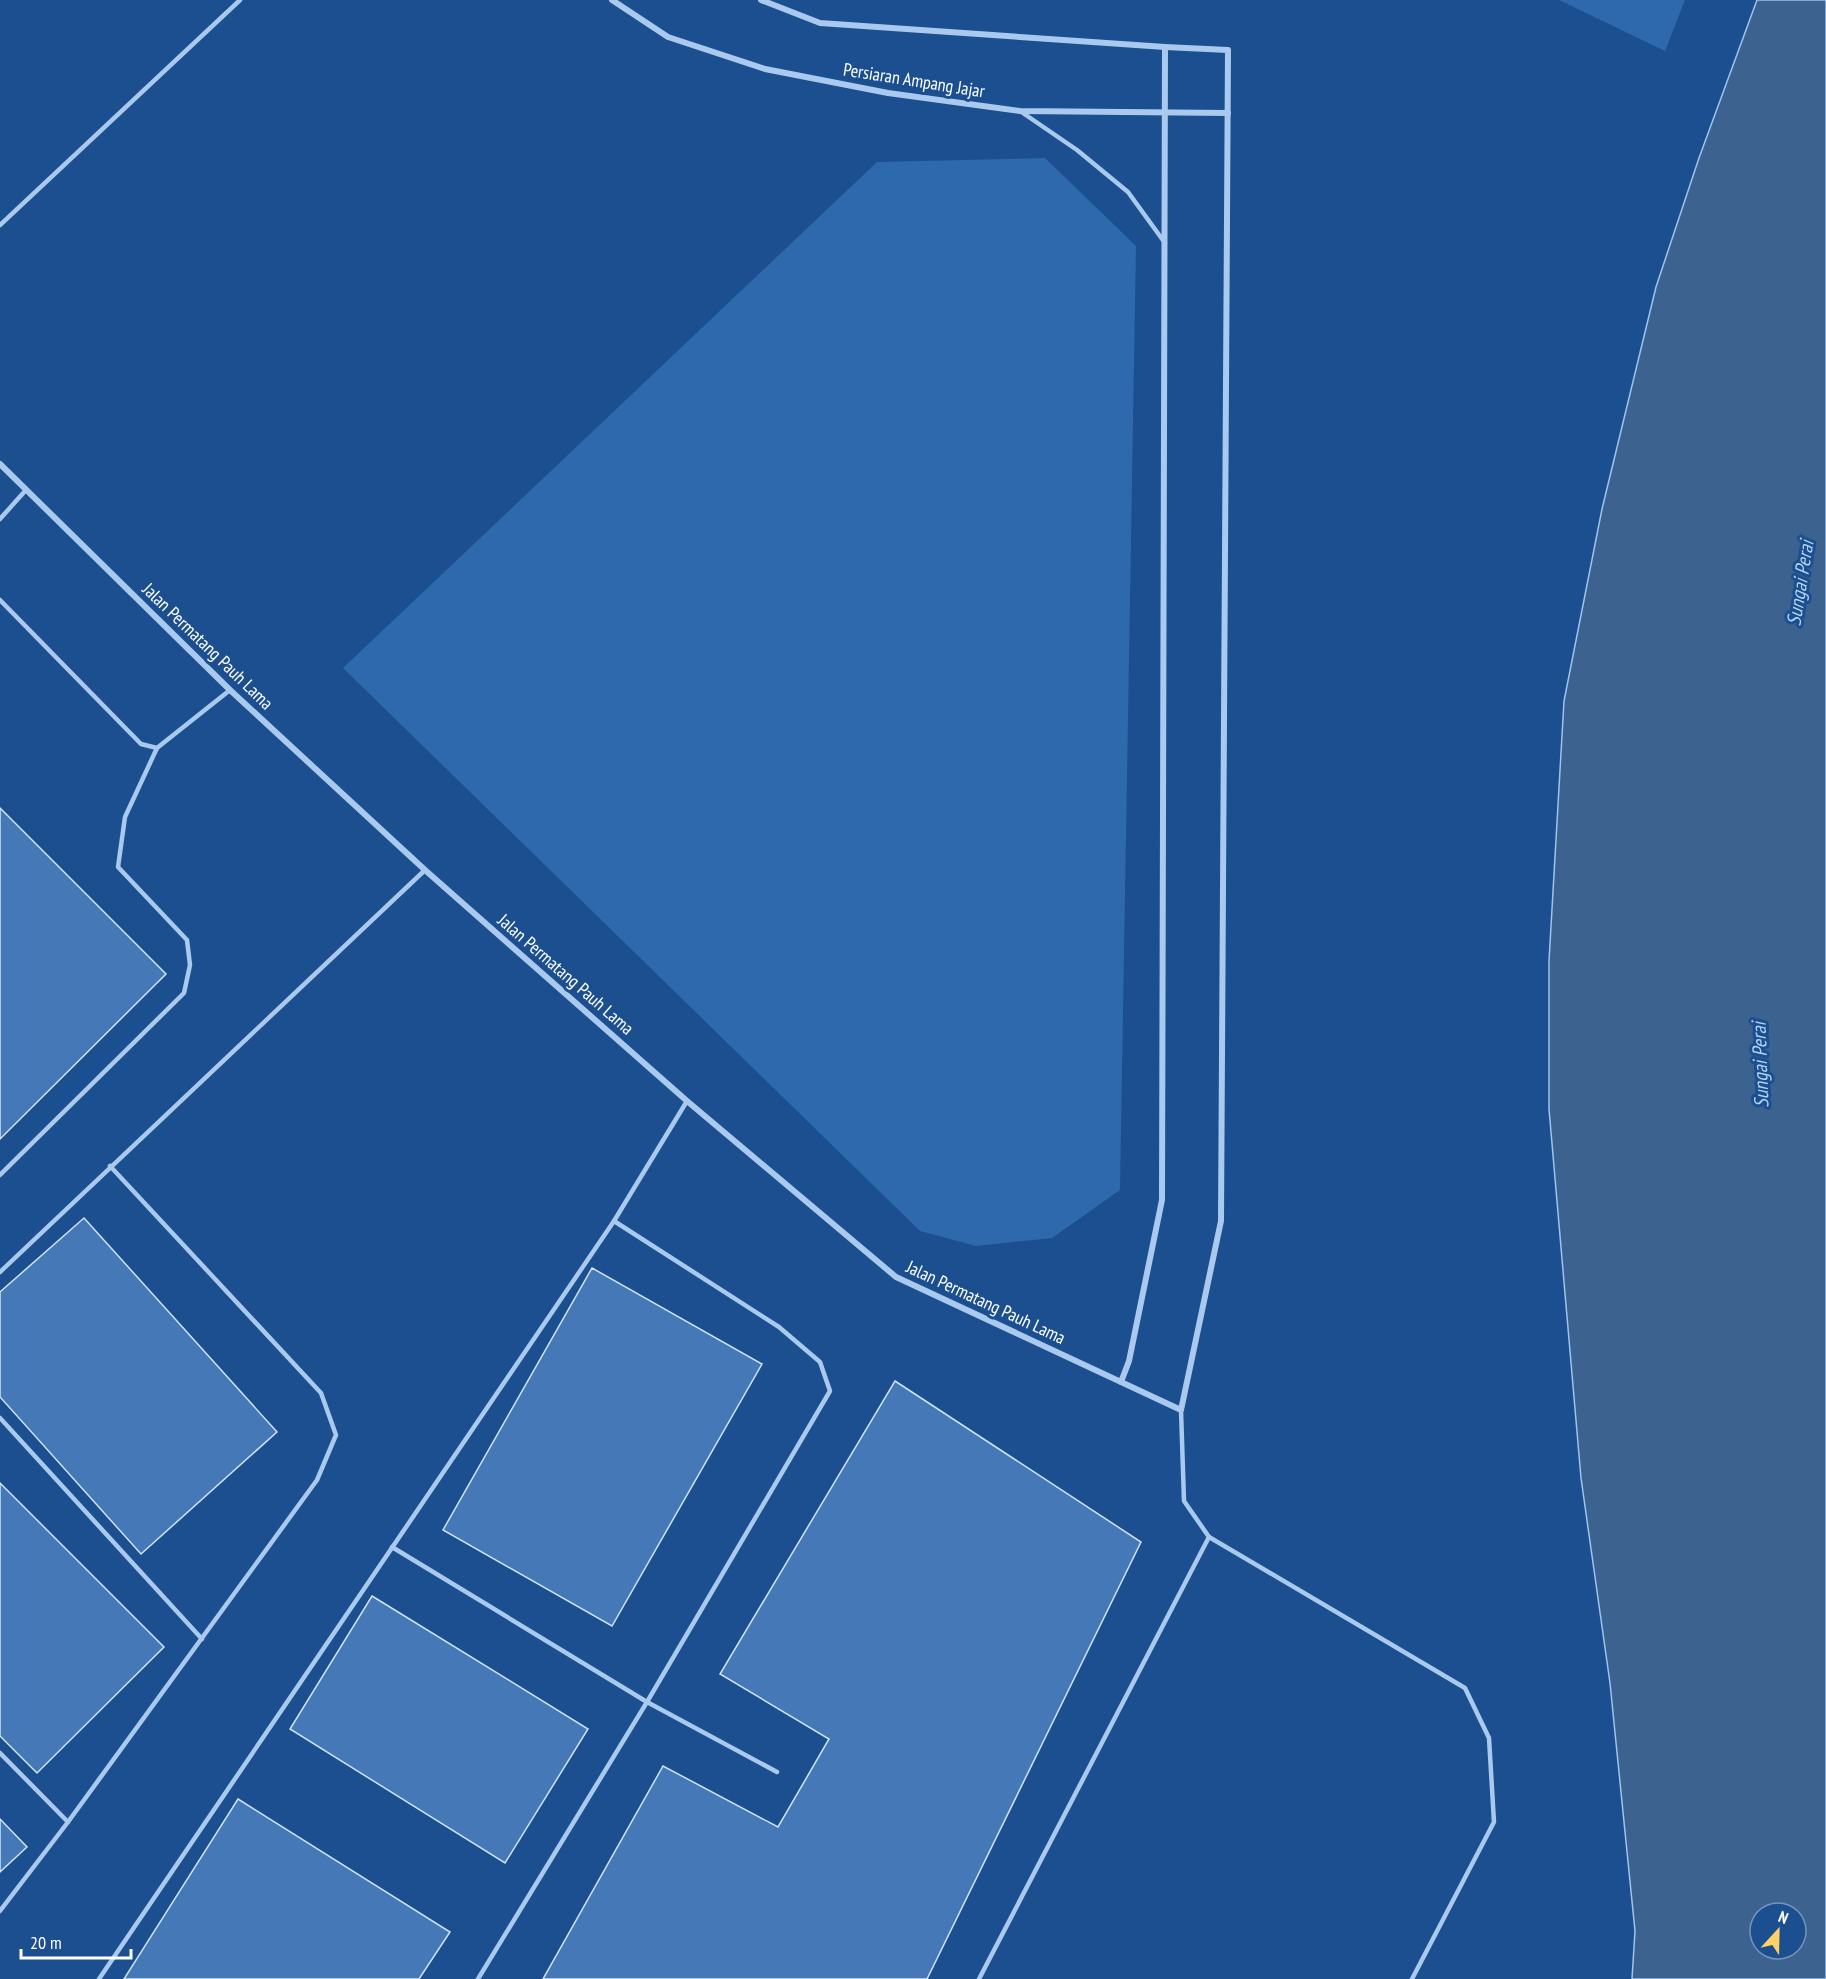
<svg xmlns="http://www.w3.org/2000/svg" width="1826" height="1979" viewBox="0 0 1826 1979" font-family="'PT Sans Narrow',sans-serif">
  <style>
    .green { fill: #2e69ad }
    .water { fill: #3c6290; stroke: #9cc4f0; stroke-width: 1.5; fill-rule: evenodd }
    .building { fill: #4478b7; stroke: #cfe3fa; stroke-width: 1.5 }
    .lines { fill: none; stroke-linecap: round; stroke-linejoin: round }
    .service { stroke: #a9c9ee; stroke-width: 4.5 }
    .minor { stroke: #a9c9ee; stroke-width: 6 }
    .labels { text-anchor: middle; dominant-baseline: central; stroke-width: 6; stroke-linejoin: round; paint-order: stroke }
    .street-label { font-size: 18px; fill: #fff; stroke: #1b4f8f }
    .water-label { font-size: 20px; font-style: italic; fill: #b5d3f5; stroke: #1b4f8f }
  </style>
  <rect width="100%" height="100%" fill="#1b4f8f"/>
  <g class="green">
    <path d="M 1559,0 L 1685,0 L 1665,51 Z"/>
    <path d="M 1045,158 L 1136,246 L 1120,1190 L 1052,1238 L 976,1246 L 920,1231 L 343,668 L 877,162 Z"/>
  </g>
  <path class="water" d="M 1757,0 L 1826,0 L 1826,1979 L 1632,1979 L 1635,1931 L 1610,1683 L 1581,1478 L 1549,1109 L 1549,961 L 1564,701 L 1602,509 L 1656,287 L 1699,158 ZM 1760,1913 L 1796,1913 L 1796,1949 L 1760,1949 Z"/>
  <g class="building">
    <path d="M 0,808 L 166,974 L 0,1139 Z"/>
    <path d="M 84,1218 L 277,1432 L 141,1554 L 0,1397 L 0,1292 Z"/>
    <path d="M 592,1268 L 762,1364 L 612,1626 L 443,1530 Z"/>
    <path d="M 895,1381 L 1141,1542 L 927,1979 L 543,1979 L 663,1766 L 778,1827 L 829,1739 L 720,1674 Z"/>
    <path d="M 0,1483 L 164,1647 L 37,1773 L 0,1736 Z"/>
    <path d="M 372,1596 L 588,1729 L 505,1863 L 290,1729 Z"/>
    <path d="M 238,1799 L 450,1932 L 419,1979 L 124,1979 Z"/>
    <path d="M 0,1819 L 27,1847 L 0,1872 Z"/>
  </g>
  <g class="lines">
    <g class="service">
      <path d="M 1020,111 L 1077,150 L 1128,192 L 1165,243"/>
      <path d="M 0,225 L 240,0"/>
      <path d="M 0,519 L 25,491"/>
      <path d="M 0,600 L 141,744 L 157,748 L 230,690"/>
      <path d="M 0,1175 L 184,993 L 190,965 L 187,940 L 118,867 L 125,817 L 157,748"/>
      <path d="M 0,1272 L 425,870"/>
      <path d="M 1181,1410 L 1184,1501 L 1209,1537 L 1465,1688 L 1489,1738 L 1494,1822 L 1412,1979"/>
      <path d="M 0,1418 L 202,1639"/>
      <path d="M 392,1547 L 647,1702 L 777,1772"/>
      <path d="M 0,1753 L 68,1822"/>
      <path d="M 0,1911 L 68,1822 L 317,1480 L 336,1435 L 321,1393 L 110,1166"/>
      <path d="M 99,1979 L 614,1221 L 687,1101"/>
      <path d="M 478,1979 L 647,1702 L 830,1391 L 820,1362 L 779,1327 L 614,1221"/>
      <path d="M 979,1979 L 1209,1537"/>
    </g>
    <g class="minor">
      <path d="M 612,0 L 668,37 L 765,69 L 888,93 L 1020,111 L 1228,113"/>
      <path d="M 0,464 L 230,690 L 425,870 L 687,1101 L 896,1277 L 1181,1410 L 1221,1221 L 1228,50 L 1165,47 L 820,23 L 761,0"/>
      <path d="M 1121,1382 L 1129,1361 L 1162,1200 L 1165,47"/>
    </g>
  </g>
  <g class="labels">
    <g class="street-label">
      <text transform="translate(914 80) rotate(9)">Persiaran Ampang Jajar</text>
      <text transform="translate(208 646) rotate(44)">Jalan Permatang Pauh Lama</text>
      <text transform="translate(566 974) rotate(41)">Jalan Permatang Pauh Lama</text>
      <text transform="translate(986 1302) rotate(25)">Jalan Permatang Pauh Lama</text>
    </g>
    <g class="water-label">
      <text transform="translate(1800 583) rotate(-81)">Sungai Perai</text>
      <text transform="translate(1760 1065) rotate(-92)">Sungai Perai</text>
    </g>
  </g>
  <g transform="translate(1778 1931) rotate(22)"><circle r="28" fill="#1b4f8f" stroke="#7695bc" stroke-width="1.5"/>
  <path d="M0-4.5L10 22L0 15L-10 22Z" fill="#ffd166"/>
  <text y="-9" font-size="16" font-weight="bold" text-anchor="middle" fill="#ffffff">N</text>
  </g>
  <path d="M21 1949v9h110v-9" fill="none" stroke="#ffffff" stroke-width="3"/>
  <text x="30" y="1949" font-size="18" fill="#ffffff" stroke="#1b4f8f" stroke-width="4.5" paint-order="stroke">20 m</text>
</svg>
